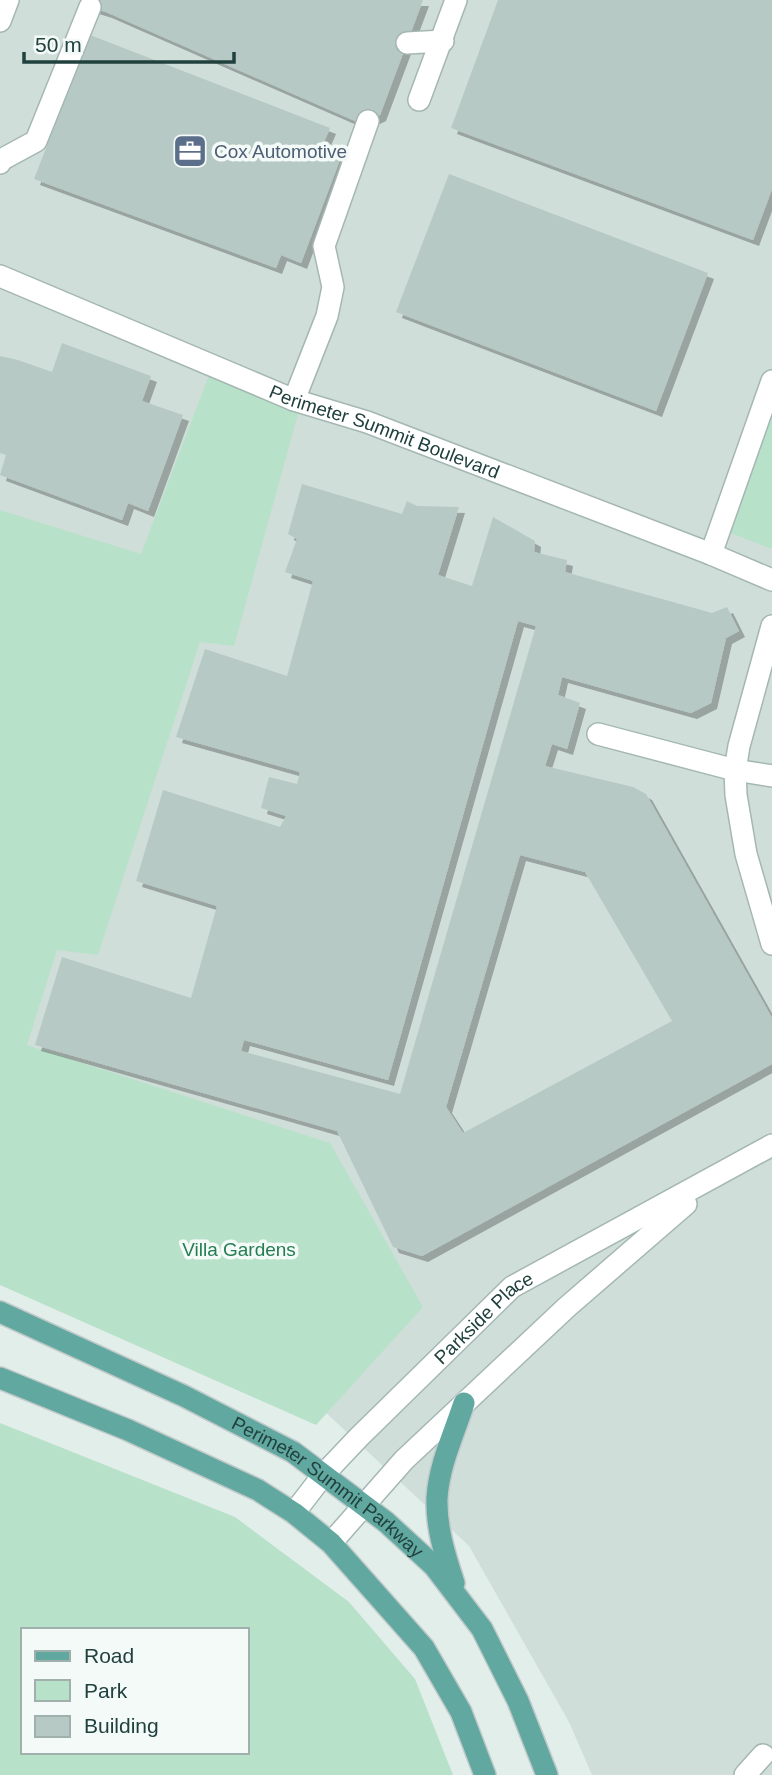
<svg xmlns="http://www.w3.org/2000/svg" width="772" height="1775" viewBox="0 0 772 1775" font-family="Arial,sans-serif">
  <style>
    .built { fill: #d0ded9 }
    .green { fill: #b8e1c9; fill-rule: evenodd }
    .building { fill: #b7c9c4; fill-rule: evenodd; filter: url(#shadow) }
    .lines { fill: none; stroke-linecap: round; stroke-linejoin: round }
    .minor-casing { stroke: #a4b7b3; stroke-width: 24 }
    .major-casing { stroke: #c1cac9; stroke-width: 24 }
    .minor { stroke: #fff; stroke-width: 21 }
    .major { stroke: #61a8a0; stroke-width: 21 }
    .labels { text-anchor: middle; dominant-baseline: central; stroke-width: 7; stroke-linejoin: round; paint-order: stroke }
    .service-label { font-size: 19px; fill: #4e5e75; stroke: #f3faf7; text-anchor: start }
    .street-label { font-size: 19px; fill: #20413d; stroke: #f3faf7 }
    .park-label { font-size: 19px; fill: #257d53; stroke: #f3faf7 }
  </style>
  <defs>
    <filter id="shadow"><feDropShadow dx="6" dy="6" stdDeviation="0" flood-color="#0004"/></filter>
  </defs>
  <rect width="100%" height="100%" fill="#e2eeea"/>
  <path class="built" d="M 0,0 L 772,0 L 772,1775 L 592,1775 L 569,1722 L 469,1546 L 308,1396 L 0,1272 Z"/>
  <g class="green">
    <path d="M 214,362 L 303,396 L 234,646 L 200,642 L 98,955 L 57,950 L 27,1045 L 330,1143 L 423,1307 L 316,1425 L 0,1285 L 0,510 L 141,554 Z"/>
    <path d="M 772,399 L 772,549 L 728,532 Z"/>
    <path d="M 0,1423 L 235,1517 L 349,1602 L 415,1679 L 453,1775 L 0,1775 ZM 23,1630 L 247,1630 L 247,1752 L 23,1752 Z"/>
  </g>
  <g class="building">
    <path d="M 82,0 L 423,0 L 380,115 L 362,124 L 106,12 L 80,4 Z"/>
    <path d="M 498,0 L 772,0 L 772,189 L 753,240 L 451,128 Z"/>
    <path d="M 90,35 L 330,128 L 324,142 L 344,149 L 301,263 L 281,255 L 276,268 L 34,179 Z"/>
    <path d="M 449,174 L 708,273 L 656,411 L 396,312 Z"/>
    <path d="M 62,343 L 151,376 L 142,401 L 183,415 L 148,511 L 128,503 L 122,520 L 0,475 L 6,455 L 0,453 L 0,356 L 18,360 L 52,372 Z"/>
    <path d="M 302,484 L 402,514 L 407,501 L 417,506 L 459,507 L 438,575 L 472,586 L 493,517 L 535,541 L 534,552 L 567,560 L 565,572 L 712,613 L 727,607 L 739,631 L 726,638 L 711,703 L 691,713 L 562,677 L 558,695 L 580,703 L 567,749 L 552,744 L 545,766 L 633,787 L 646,794 L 772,1018 L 772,1064 L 422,1256 L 393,1247 L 337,1131 L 35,1045 L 62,957 L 191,998 L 217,906 L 136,881 L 163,790 L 280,827 L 286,816 L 261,808 L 269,777 L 297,784 L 300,772 L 176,737 L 205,649 L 287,676 L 313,581 L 285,572 L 297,539 L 288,534 ZM 518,621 L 536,626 L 400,1094 L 241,1051 L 244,1040 L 388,1080 ZM 520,855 L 585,872 L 672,1021 L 463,1133 L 446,1107 Z"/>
  </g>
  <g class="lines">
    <g class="minor-casing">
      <g id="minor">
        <path d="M 0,21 L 8,0"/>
        <path d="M 407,43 L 443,41"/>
        <path d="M 419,100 L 456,0"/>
        <path d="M 0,163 L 1,160 L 36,141 L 90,7"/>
        <path id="s1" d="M 0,276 L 294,400 L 367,422 L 711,554 L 772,580"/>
        <path d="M 294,400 L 327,316 L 333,287 L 324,246 L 368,121"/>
        <path d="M 711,554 L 772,381"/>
        <path d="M 772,626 L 739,746 L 735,770 L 736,795 L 746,854 L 772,944"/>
        <path d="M 598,734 L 735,770 L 772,776"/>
        <path id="s2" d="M 294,1513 L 324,1474 L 359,1437 L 512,1287 L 772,1145"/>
        <path d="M 331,1543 L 404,1460 L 567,1307 L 686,1204"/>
        <path d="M 745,1775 L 763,1755"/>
      </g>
    </g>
    <g class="major-casing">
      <g id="major">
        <path id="s3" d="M 0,1312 L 184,1396 L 293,1452 L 386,1522 L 434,1566 L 482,1629 L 518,1701 L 547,1775"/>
        <path d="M 0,1378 L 128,1430 L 258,1490 L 294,1513 L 331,1543 L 424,1648 L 461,1712 L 485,1775"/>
        <path d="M 454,1583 C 445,1556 436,1527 437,1498 C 439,1465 454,1434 464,1403"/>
      </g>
    </g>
    <use href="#minor" class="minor"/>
    <use href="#major" class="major"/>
  </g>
  <defs>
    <g id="office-square" transform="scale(1.75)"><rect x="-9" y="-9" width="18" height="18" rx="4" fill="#5c6f8a" stroke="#f3faf7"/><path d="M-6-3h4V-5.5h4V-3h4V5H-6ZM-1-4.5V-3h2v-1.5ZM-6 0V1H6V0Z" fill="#fff"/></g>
  </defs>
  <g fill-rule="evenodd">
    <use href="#office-square" x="190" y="151"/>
  </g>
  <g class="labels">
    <g class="service-label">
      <text x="214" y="151">Cox Automotive</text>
    </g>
    <g class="street-label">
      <text stroke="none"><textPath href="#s1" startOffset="415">Perimeter Summit Boulevard</textPath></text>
      <text stroke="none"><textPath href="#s2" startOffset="273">Parkside Place</textPath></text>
      <text stroke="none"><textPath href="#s3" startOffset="373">Perimeter Summit Parkway</textPath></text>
    </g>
    <g class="park-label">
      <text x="239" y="1249">Villa Gardens</text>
    </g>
  </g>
  <rect x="21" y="1628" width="228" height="126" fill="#f3faf7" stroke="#9fb0ad" stroke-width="2"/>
  <rect x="35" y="1651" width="35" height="10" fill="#61a8a0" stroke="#9fb0ad" stroke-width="2"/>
  <text x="84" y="1663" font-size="21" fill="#20413d">Road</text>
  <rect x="35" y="1680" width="35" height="21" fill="#b8e1c9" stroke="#9fb0ad" stroke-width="2"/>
  <text x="84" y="1698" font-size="21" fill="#20413d">Park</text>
  <rect x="35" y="1716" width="35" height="21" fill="#b7c9c4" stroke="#9fb0ad" stroke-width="2"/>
  <text x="84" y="1733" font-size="21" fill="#20413d">Building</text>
  <path d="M24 52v10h210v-10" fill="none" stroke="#20413d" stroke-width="3.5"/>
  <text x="35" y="52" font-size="21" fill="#20413d" stroke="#f3faf7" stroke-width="5" paint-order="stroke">50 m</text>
</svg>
